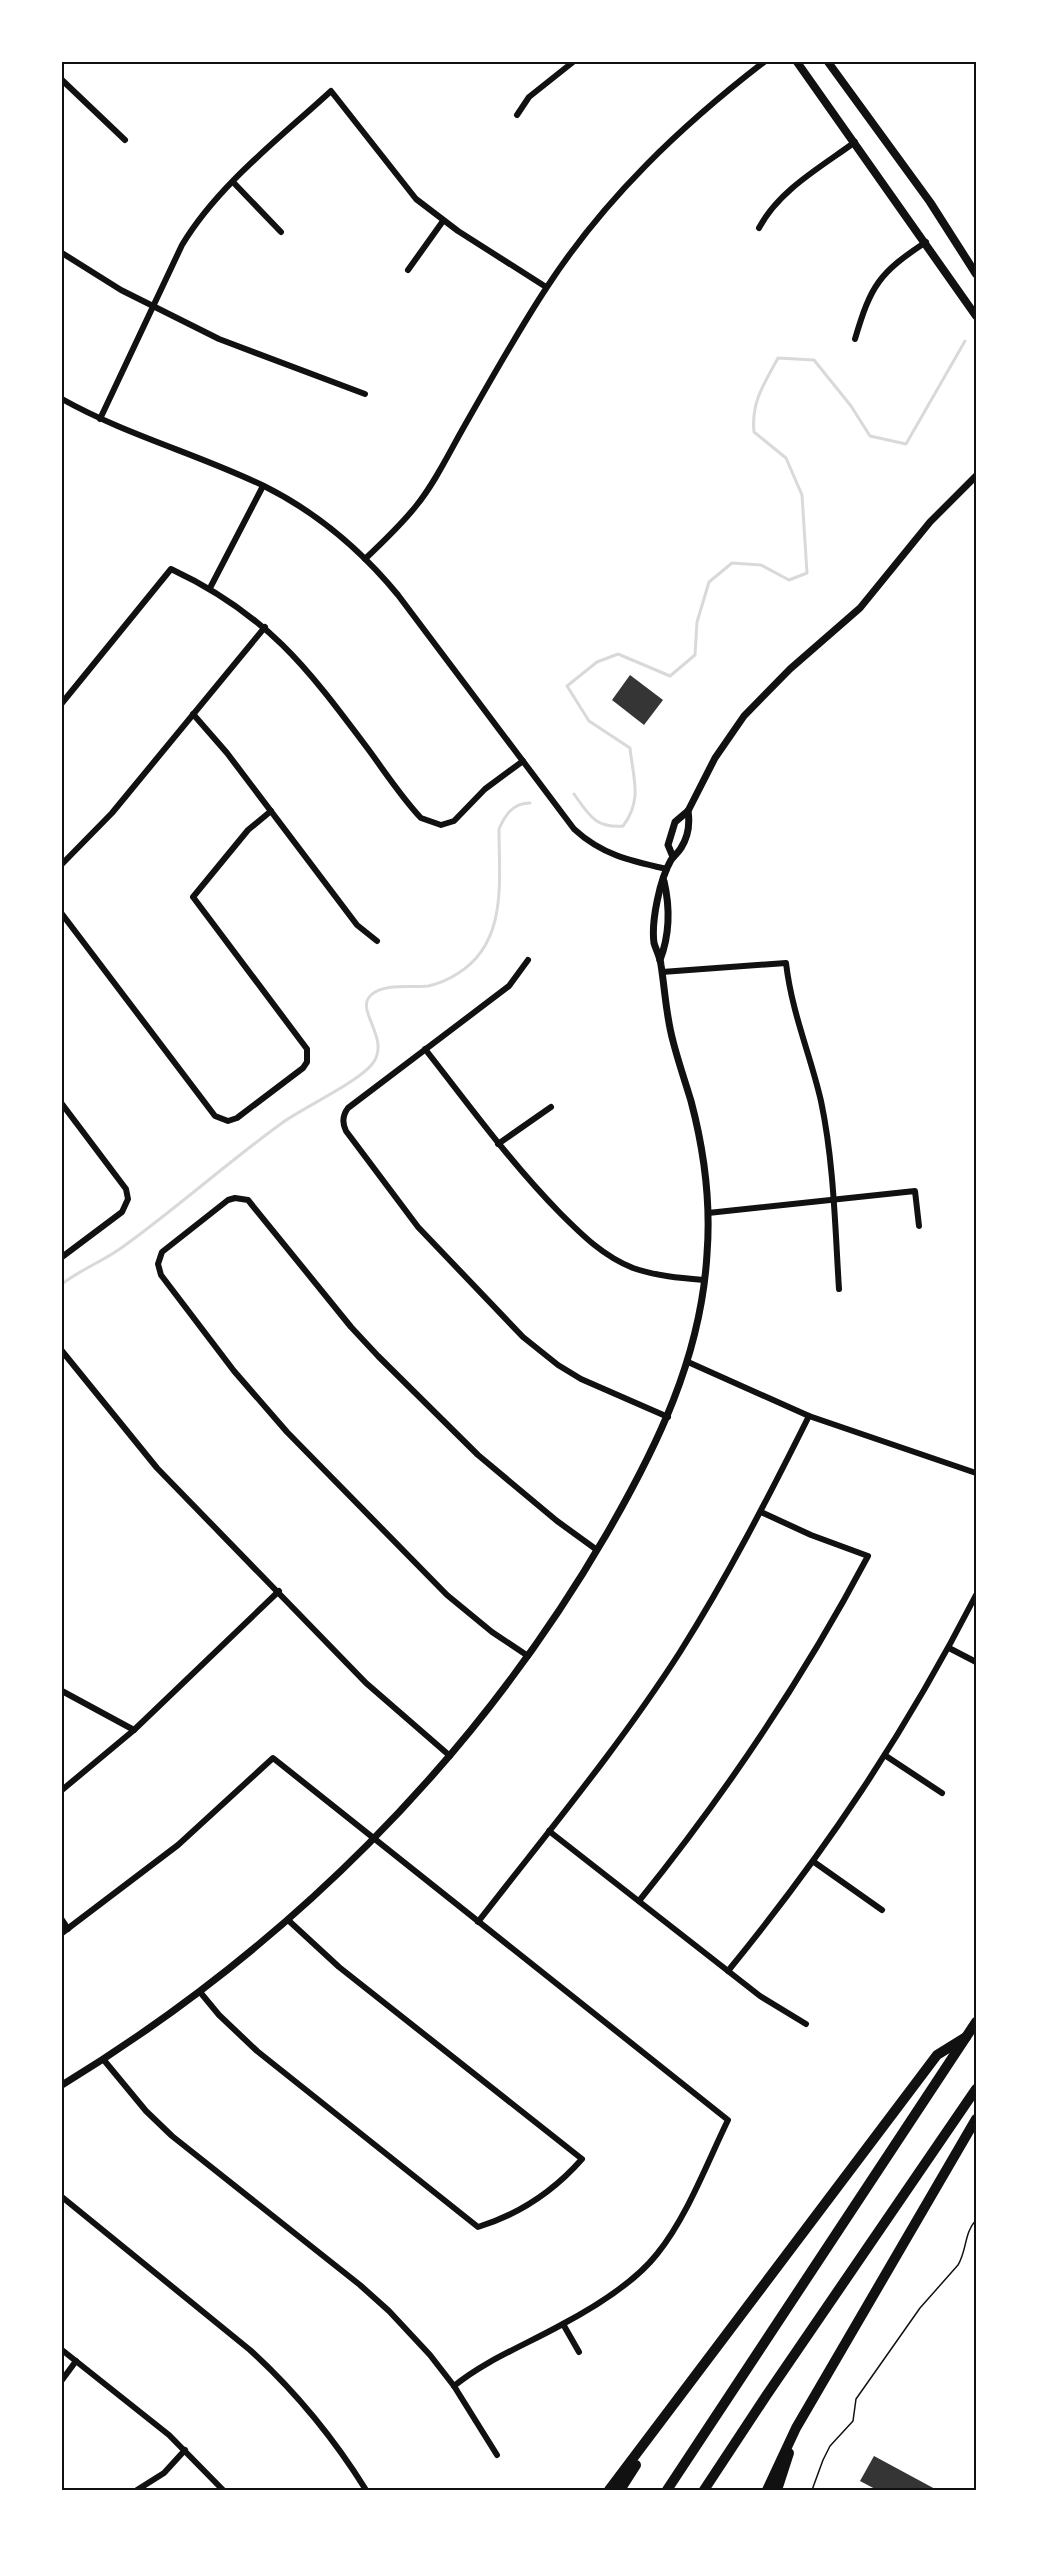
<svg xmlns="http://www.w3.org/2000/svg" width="1038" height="2552" viewBox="0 0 1038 2552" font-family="'Source Sans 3',sans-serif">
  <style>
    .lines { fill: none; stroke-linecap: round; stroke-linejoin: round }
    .stream { stroke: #d9d9d9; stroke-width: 3 }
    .building { fill: #353535 }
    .path { stroke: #111; stroke-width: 1.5 }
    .minor { stroke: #111; stroke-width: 6 }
    .tertiary { stroke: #111; stroke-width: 7 }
    .secondary { stroke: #111; stroke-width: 8 }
    .motorway { stroke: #111; stroke-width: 10 }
    .neatline { fill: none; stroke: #111; stroke-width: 2 }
  </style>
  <rect width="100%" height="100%" fill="#fff"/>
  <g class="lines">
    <g class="stream">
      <path d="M 574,794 C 589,815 595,828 623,826 C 643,800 633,778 630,748 L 589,721 L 567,686 L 597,662 L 618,654 L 670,676 L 695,655 L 697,622 L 709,582 L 732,563 L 761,565 L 789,580 L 807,573 L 802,495 L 786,458 L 754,432 C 751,402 764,384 778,358 L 814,360 L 851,406 L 870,436 L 906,444 L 965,341"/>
      <path d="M 62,1284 C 81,1269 104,1261 124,1246 C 178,1207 228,1162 282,1123 C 304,1107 359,1082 373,1063 C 391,1038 354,1010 371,995 C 385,983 410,988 428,986 C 438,984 449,979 457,974 C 508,943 499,882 499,829 C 505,815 513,803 530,803"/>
    </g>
  </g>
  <g class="building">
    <path d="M 630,675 L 663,700 L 644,725 L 612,700 Z"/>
    <path d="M 874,2456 L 937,2490 L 877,2490 L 860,2481 Z"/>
  </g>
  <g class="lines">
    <path class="path" d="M 812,2490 L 823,2460 L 830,2446 L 853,2421 L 856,2399 L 920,2308 L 958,2265 C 967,2250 964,2233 976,2220"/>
    <g class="minor">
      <path d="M 62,80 L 125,140"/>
      <path d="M 517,115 L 529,97 L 573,62"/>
      <path d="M 233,182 L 281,232"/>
      <path d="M 759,228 C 779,190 821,167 855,142"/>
      <path d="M 62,253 L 121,290 L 219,339 L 365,394"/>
      <path d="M 408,270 L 443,221"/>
      <path d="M 855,339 C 871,285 879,273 926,242"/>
      <path d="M 62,399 C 126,435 198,454 264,486 C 316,512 361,550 398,595 L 574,829 C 602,855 631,861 667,869"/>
      <path d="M 100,419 L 182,245 C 218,185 280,138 331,91 L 416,199 L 458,231 L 546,287"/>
      <path d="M 365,559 C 383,542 401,525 416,506 C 434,484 447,457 461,432 C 489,383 516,334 547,287 C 605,198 681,126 764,62"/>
      <path d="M 210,588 L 263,486"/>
      <path d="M 62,703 L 171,569 C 269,615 308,669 371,753 C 387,775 403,799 421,818 L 441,825 L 454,821 L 485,789 L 523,761"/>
      <path d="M 193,714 L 227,753 L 357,925 L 377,941"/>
      <path d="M 62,864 L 112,813 L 265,627"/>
      <path d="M 62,914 L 215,1116 L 228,1121 L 237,1118 L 303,1068 L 307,1062 L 307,1049 L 193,897 L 248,830 L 271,811"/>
      <path d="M 528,960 L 509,986 L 348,1108 C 342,1116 342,1123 346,1131 L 418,1227 L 523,1337 L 558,1365 L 581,1379 L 668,1417"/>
      <path d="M 662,972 L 786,963 C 792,1014 810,1053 821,1101 C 834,1163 835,1227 839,1289"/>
      <path d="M 425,1049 C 469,1105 510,1162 560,1213 C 582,1235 603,1256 633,1268 C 656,1276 681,1278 705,1280"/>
      <path d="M 62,1104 L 126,1189 L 128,1199 L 122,1212 L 62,1257"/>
      <path d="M 498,1144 L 551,1107"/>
      <path d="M 708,1213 L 915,1191 L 919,1226"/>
      <path d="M 62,1351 L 157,1468 L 366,1683 L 450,1756"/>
      <path d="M 688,1362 L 809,1416 L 976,1473"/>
      <path d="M 949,1648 L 976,1662"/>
      <path d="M 528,1656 L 492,1632 L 447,1595 L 287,1432 L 234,1371 L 161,1275 L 158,1264 L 162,1252 L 228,1200 L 235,1198 L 248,1200 L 351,1327 L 378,1356 L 478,1455 L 557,1521 L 597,1550"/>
      <path d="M 62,1691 L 134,1730"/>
      <path d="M 886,1756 L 942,1793"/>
      <path d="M 62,1790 L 134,1730 L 279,1591"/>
      <path d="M 549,1831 L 760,1996 L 806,2024"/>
      <path d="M 814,1862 L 882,1910"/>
      <path d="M 639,1901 C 726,1793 803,1679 868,1556 L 811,1535 L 761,1512"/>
      <path d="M 62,1920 L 68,1929"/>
      <path d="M 478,1922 C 547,1833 619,1747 680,1652 C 728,1576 769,1496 809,1416"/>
      <path d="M 62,1933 L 178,1845 L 273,1758 L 728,2120 C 707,2163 687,2217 657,2254 C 635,2282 593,2308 561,2325 C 525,2345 486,2360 454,2386"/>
      <path d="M 728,1971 C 826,1851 905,1733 976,1595"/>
      <path d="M 200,1992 L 219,2015 L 257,2051 L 478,2227 C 520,2214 553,2192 582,2159 L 339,1967 L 288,1920"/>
      <path d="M 103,2059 L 146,2111 L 172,2136 L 360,2285 L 389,2311 L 430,2355 L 454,2386 L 497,2455"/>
      <path d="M 62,2197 L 250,2350 C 296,2392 333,2437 366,2490"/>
      <path d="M 563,2324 L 579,2352"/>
      <path d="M 62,2350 L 169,2435 L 223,2490"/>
      <path d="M 62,2380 L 76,2361"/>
      <path d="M 137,2490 L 164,2473 L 185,2450"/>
    </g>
    <g class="tertiary">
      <path d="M 673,857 L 668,845 L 675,822 L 688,811 L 715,758 L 744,716 L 790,669 L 860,608 L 930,522 L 976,476"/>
      <path d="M 660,960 C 670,934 670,907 664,881"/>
      <path d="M 62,2085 C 285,1949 474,1762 606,1535 C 657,1447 701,1357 707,1254 C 711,1202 704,1150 691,1101 C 685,1081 678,1061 673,1041 C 666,1016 665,990 661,965 C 660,957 656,950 654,943 C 651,921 660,879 671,860 C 674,856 678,853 681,848 C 688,837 690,824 688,811"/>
    </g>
    <g class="secondary">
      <path d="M 797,62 L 976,316"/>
      <path d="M 828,62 L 930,202 L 976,274"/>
    </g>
    <g class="motorway">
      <path d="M 609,2490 L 937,2055 L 966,2037"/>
      <path d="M 620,2490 L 636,2465"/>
      <path d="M 667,2490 L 976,2022"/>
      <path d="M 704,2490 L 766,2396 L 976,2089"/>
      <path d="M 767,2490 L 796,2428 L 976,2119"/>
      <path d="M 777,2490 L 789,2453"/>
    </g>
  </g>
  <rect width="1038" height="2552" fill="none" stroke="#ffffff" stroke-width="126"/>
  <rect x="63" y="63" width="912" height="2426" class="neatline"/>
</svg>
